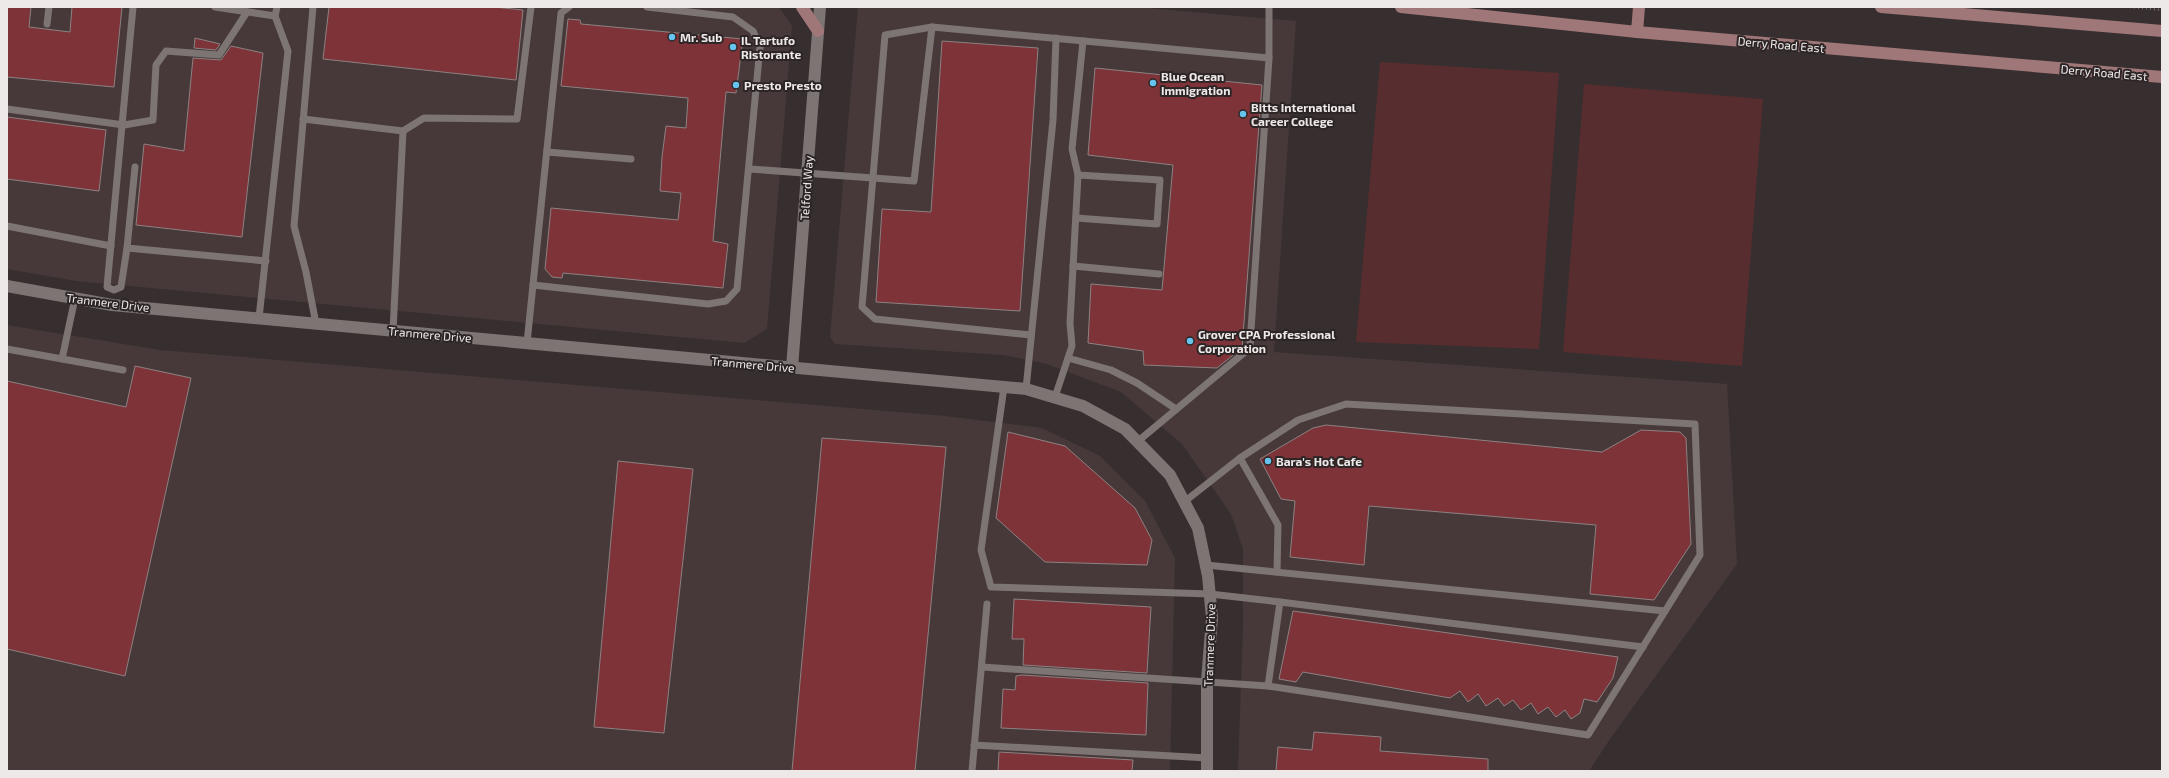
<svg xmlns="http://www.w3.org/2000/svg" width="2169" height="778" viewBox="0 0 2169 778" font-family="'Exo 2',sans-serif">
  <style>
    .built { fill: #47393a }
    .green { fill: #582d2f }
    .building { fill: #7e3339; stroke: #8b8282 }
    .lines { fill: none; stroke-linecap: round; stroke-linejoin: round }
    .path { stroke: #756e6e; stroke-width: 2.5; stroke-dasharray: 1 3; stroke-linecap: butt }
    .lane { stroke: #7d7474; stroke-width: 7 }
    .street { stroke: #7d7474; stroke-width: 12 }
    .secondary { stroke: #a07779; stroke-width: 12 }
    .poi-dot { fill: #66c4ef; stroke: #2d2525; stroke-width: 1.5 }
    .labels { text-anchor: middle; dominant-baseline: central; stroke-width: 4; stroke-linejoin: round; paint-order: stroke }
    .poi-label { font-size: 12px; font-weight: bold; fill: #eee9e9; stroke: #2d2525; text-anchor: start }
    .street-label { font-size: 12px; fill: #eee9e9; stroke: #2d2525 }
  </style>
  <rect width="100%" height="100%" fill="#372f2f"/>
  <g class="built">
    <path d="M 7,7 L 779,7 L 792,26 L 767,329 L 744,343 L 76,281 L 7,269 Z"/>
    <path d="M 858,7 L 1136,7 L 1296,21 L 1274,352 L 1727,384 L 1737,564 L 1610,739 L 1589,771 L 1238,771 L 1243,627 L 1243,549 L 1231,514 L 1182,444 L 1121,392 L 1047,364 L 1004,355 L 835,344 L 830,337 Z"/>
    <path d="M 7,325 L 160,350 L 945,416 L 1042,428 L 1100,456 L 1145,501 L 1175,558 L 1170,771 L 7,771 Z"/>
  </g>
  <g class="green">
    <path d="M 1380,62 L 1559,73 L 1539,349 L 1356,342 Z"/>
    <path d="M 1584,84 L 1763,99 L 1742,366 L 1563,352 Z"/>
  </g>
  <g class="building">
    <path d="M 7,7 L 31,7 L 29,27 L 70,32 L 72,7 L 122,7 L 114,87 L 7,77 Z"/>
    <path d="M 329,7 L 494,7 L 523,10 L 516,80 L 323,59 Z"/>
    <path d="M 568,19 L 580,20 L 581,24 L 743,39 L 736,93 L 726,92 L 713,241 L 728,244 L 723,288 L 563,273 L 562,278 L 552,277 L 545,269 L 551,208 L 678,220 L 681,193 L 660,191 L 662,157 L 666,126 L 686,128 L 688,98 L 561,86 Z"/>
    <path d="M 195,38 L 220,44 L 216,50 L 194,48 Z"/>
    <path d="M 942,41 L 1038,48 L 1020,311 L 876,302 L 882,209 L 931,212 Z"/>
    <path d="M 231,46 L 263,53 L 242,237 L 136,225 L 144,144 L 184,151 L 193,58 L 221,60 Z"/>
    <path d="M 1095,68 L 1262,85 L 1242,348 L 1217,368 L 1144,365 L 1143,351 L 1088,343 L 1091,284 L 1162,290 L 1173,165 L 1088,155 Z"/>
    <path d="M 7,117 L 106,130 L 99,191 L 7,179 Z"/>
    <path d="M 135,366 L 191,378 L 125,676 L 7,649 L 7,381 L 126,407 Z"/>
    <path d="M 1326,425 L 1602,452 L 1641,430 L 1680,432 L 1686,438 L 1691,544 L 1654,600 L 1590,594 L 1596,525 L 1369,506 L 1364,565 L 1290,557 L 1295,501 L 1281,499 L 1260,459 L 1313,428 Z"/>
    <path d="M 1008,432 L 1065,446 L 1135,508 L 1152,540 L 1147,565 L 1045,562 L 996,518 Z"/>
    <path d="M 822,438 L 946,447 L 915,771 L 792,771 Z"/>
    <path d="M 618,461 L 693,469 L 664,733 L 594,727 Z"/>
    <path d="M 1014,599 L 1151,607 L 1147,673 L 1023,665 L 1024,639 L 1012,639 Z"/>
    <path d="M 1293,611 L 1618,657 L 1613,678 L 1597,702 L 1584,699 L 1580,713 L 1571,719 L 1565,710 L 1556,717 L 1548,707 L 1538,714 L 1531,703 L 1521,710 L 1513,700 L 1504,706 L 1498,698 L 1486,706 L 1478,694 L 1468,702 L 1460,691 L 1450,698 L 1303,672 L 1296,682 L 1279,679 Z"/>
    <path d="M 1022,675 L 1148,683 L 1146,735 L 1001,728 L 1003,689 L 1015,690 L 1016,676 Z"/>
    <path d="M 1314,732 L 1381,737 L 1380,751 L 1488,759 L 1488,771 L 1276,771 L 1278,747 L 1312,750 Z"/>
    <path d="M 999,752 L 1133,760 L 1132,771 L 998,771 Z"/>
  </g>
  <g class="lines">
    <path class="path" d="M 2130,7 L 2162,10"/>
    <g class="lane">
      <path d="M 215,7 L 275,16 L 288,51 L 259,318"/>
      <path d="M 313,7 L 294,226 L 306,272 L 316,324"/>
      <path d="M 275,16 L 277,7"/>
      <path d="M 47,24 L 49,7"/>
      <path d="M 932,27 L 885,35 L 862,307 L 875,319 L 1031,335"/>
      <path d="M 7,109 L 124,125 L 153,120 L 156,65 L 166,51 L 219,55 L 247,12"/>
      <path d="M 303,119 L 403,131 L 393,331"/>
      <path d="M 403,131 L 424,118 L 517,119 L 531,7"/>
      <path d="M 547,152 L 631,159"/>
      <path d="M 135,167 L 127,248 L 266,261"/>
      <path d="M 750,169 L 914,181 L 932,27 L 1269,58 L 1269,7"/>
      <path d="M 1076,218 L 1157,224 L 1160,180 L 1078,175"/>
      <path d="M 7,226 L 111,246"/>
      <path d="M 127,248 L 121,287 L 114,290 L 107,287 L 133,7"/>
      <path d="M 1073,266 L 1159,274"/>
      <path d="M 533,285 L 708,304 L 726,301 L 737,289 L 760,47 L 753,31 L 733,17 L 647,7"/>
      <path d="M 527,343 L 561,13 L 569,7"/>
      <path d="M 7,349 L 123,370"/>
      <path d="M 1068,358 L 1111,370 L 1137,383 L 1176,409"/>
      <path d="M 62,359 L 75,298"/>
      <path d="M 1004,387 L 981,550 L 991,587 L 1210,594 L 1280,602 L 1268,686"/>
      <path d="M 1026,389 L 1053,120 L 1056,38"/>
      <path d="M 1055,397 L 1072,346 L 1070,323 L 1078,175 L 1072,149 L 1083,41"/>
      <path d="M 1137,442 L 1245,352 L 1250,345 L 1269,58"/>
      <path d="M 1240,458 L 1278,525 L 1277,572"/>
      <path d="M 1206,565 L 1665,611"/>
      <path d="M 1280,602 L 1643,647"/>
      <path d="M 982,667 L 1268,686 L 1588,735 L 1700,555 L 1695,424 L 1346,404 L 1298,420 L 1240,458 L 1184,502"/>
      <path d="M 974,745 L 1208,758"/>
      <path d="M 972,771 L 987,604"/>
    </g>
    <g class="street">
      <path d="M 7,286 L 112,305 L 1026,389 L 1083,406 L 1125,429 L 1170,475 L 1198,528 L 1208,576 L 1212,618 L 1207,681 L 1207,771"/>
      <path d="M 792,368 L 820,7"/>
    </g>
    <g class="secondary">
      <path d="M 802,7 L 818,31"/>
      <path d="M 1401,7 L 1637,32 L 2162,77"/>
      <path d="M 1881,7 L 2162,31"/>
      <path d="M 1637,32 L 1639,7"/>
    </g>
  </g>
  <g class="poi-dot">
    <circle cx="672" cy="37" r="4"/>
    <circle cx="733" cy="47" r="4"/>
    <circle cx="1153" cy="83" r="4"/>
    <circle cx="736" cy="85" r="4"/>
    <circle cx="1243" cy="114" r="4"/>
    <circle cx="1190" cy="341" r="4"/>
    <circle cx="1268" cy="461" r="4"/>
  </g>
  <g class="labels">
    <g class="poi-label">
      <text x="680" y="37">Mr. Sub</text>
      <text x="741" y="40">IL Tartufo<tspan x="741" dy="14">Ristorante</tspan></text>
      <text x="1161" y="76">Blue Ocean<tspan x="1161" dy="14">Immigration</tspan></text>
      <text x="744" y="85">Presto Presto</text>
      <text x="1251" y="107">Bitts International<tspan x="1251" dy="14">Career College</tspan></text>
      <text x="1198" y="334">Grover CPA Professional<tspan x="1198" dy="14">Corporation</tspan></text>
      <text x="1276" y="461">Bara's Hot Cafe</text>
    </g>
    <g class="street-label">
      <text transform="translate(1781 44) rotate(5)">Derry Road East</text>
      <text transform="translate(2104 72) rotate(5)">Derry Road East</text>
      <text transform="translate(806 188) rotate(-86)">Telford Way</text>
      <text transform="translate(108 302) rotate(7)">Tranmere Drive</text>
      <text transform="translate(430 334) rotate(5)">Tranmere Drive</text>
      <text transform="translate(753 364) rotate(5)">Tranmere Drive</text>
      <text transform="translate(1209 645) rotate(-88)">Tranmere Drive</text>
    </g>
  </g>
  <rect width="2169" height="778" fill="none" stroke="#eee9e9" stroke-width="16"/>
</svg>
